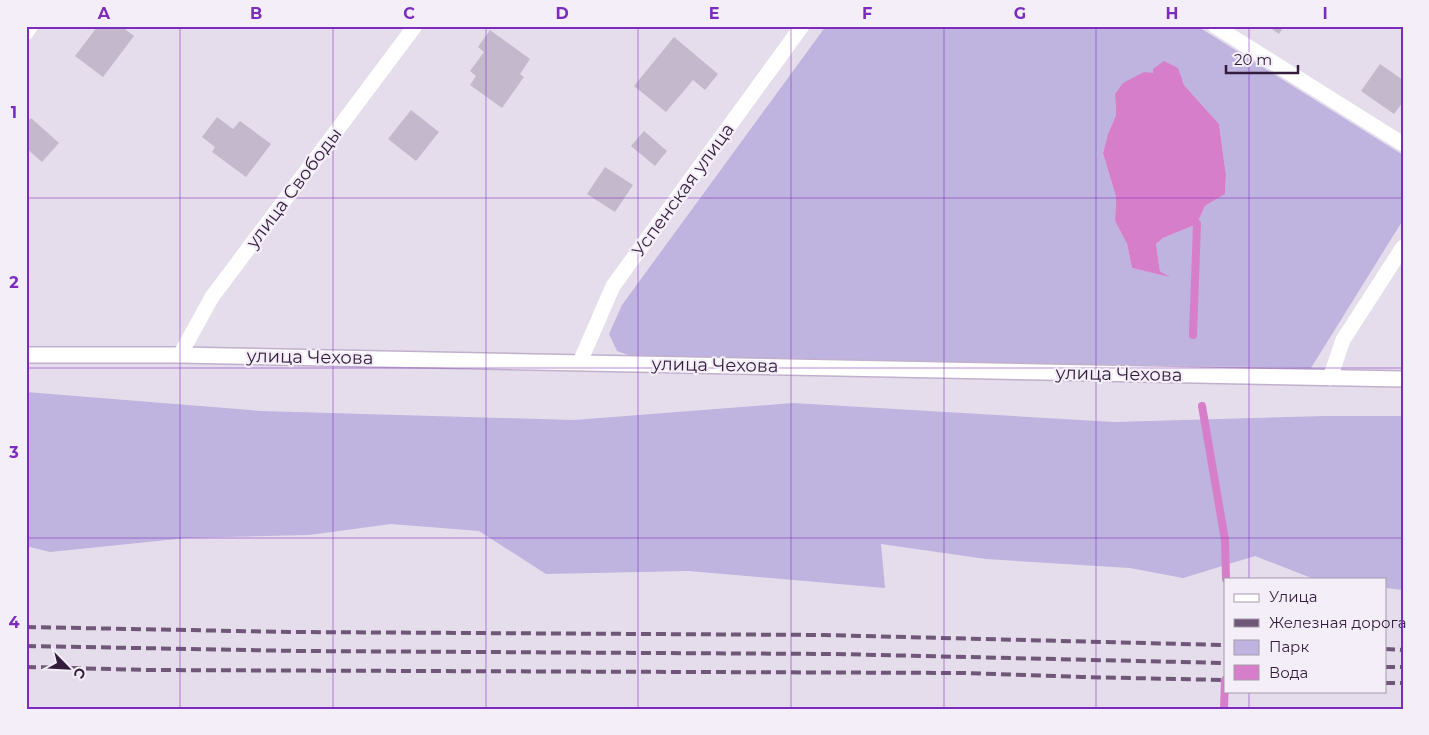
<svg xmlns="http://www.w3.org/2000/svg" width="1429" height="735" viewBox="0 0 1429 735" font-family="Montserrat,sans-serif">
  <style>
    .green { fill: #bfb3df; fill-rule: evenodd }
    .water { fill: #d77eca }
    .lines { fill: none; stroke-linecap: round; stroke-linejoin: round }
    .stream { stroke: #d77eca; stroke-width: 8 }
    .building { fill: #c4b9cc }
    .secondary-casing { stroke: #c1b0cc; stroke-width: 18 }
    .street { stroke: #fff; stroke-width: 15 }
    .secondary { stroke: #fff; stroke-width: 15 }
    .rail { stroke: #6f5778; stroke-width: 4; stroke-dasharray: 10 5; stroke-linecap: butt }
    .grid { fill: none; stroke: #7b2cbf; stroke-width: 1; stroke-opacity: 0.55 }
    .labels { text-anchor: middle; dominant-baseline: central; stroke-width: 4.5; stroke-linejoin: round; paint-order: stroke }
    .street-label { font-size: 18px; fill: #341d3c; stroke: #f3eef8 }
    .neatline { fill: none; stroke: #7b2cbf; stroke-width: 2 }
    .grid-label { font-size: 16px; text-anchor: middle; font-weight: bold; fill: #7b2cbf }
  </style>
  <rect width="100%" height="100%" fill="#e5ddeb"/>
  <g class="green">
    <path d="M 826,26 L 1197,26 L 1403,155 L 1403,220 L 1311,368 L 634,357 L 617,351 L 609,334 L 622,305 ZM 1177,68 L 1184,85 L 1219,124 L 1226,175 L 1225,194 L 1205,206 L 1197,224 L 1163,238 L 1156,244 L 1160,271 L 1168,276 L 1132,268 L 1127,244 L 1115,221 L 1116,197 L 1103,153 L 1108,134 L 1116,115 L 1115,94 L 1154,73 Z"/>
    <path d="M 26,392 L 261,411 L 574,420 L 793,403 L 1114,422 L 1327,416 L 1403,416 L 1403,590 L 1385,588 L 1385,579 L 1314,579 L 1255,556 L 1183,578 L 1130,568 L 986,559 L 881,544 L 885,588 L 689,571 L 546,574 L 479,531 L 391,524 L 309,535 L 187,538 L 50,552 L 26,546 Z"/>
  </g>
  <path class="water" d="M 1164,61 L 1178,68 L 1184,85 L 1219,124 L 1226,175 L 1225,194 L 1205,206 L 1197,224 L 1163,238 L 1156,244 L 1160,271 L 1170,277 L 1132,268 L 1127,244 L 1115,221 L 1116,197 L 1103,153 L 1108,134 L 1116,115 L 1115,94 L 1123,83 L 1144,72 L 1153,73 L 1153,69 Z"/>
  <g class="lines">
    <g class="stream">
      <path d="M 1193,335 L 1197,224"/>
      <path d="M 1202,406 L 1225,540 L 1226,579"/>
      <path d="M 1224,709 L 1225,680"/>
    </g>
  </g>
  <g class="building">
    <path d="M 98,26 L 121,26 L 134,36 L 103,77 L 75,56 Z"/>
    <path d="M 1268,26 L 1284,26 L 1279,34 Z"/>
    <path d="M 490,30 L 530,59 L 520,74 L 524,77 L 502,108 L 470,85 L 476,76 L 470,71 L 484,52 L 478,47 Z"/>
    <path d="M 674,37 L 718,74 L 705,90 L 693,80 L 666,112 L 634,86 Z"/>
    <path d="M 1380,64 L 1403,80 L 1403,102 L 1394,114 L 1361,91 Z"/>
    <path d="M 411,110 L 439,132 L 416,161 L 388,139 Z"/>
    <path d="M 217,117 L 233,129 L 240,121 L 271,144 L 246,177 L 212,152 L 215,147 L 202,137 Z"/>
    <path d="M 31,118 L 59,143 L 42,162 L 26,148 L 26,123 Z"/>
    <path d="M 644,131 L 667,151 L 655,166 L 631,146 Z"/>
    <path d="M 605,167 L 633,185 L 615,212 L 587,194 Z"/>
  </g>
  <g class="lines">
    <g class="secondary-casing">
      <path id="secondary" d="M 26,355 L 180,355 L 1403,379"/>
    </g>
    <g class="street">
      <path d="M 1215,26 L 1403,144"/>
      <path d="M 26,33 L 31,26"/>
      <path d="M 180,355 L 212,297 L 415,26"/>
      <path d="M 580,362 L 613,286 L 802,26"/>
      <path d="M 1330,378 L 1343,340 L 1403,247"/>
    </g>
    <use href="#secondary" class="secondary"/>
    <g class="rail">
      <path d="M 26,627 L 290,632 L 825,635 L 1225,645"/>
      <path d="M 26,646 L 300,651 L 836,654 L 1225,663"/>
      <path d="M 1385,649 L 1403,650"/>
      <path d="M 26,667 L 149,670 L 964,673 L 1082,677 L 1225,680"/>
      <path d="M 1385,667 L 1403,667"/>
      <path d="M 1385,683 L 1403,683"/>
    </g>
  </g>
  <path class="grid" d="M 180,26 L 180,709M 333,26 L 333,709M 486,26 L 486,709M 638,26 L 638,709M 791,26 L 791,709M 944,26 L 944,709M 1096,26 L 1096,709M 1249,26 L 1249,579M 26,198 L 1403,198M 26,368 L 1403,368M 26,538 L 1403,538M 1249,691 L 1249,709"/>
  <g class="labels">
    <g class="street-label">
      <text transform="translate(294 188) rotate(-53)">улица Свободы</text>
      <text transform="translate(683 190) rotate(-54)">Успенская улица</text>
      <text transform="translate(310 357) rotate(1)">улица Чехова</text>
      <text transform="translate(715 365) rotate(1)">улица Чехова</text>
      <text transform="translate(1119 374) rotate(1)">улица Чехова</text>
    </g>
  </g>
  <rect width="1429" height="735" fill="none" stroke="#f3eef8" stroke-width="55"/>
  <rect x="1224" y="578" width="162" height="115" fill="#f3eef8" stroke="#a79aad"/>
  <rect x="1234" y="594" width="25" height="8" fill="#ffffff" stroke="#a79aad"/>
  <text x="1269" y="602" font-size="15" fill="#341d3c">Улица</text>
  <rect x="1234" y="619" width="25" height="8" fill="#6f5778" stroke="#a79aad"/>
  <text x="1269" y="628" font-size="15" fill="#341d3c">Железная дорога</text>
  <rect x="1234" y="640" width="25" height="15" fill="#bfb3df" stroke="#a79aad"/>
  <text x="1269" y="652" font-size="15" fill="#341d3c">Парк</text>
  <rect x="1234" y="665" width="25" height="15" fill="#d77eca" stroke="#a79aad"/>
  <text x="1269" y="678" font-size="15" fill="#341d3c">Вода</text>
  <g transform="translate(68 668) rotate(114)" stroke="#f3eef8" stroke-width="4" paint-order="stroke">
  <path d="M0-4L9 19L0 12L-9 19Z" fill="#341d3c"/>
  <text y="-8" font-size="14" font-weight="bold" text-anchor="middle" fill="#341d3c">С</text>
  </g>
  <path d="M1226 65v8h72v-8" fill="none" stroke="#341d3c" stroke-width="2.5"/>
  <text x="1234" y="65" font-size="15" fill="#341d3c" stroke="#f3eef8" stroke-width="4" paint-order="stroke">20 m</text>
  <rect x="28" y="28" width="1374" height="680" class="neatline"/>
  <g class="grid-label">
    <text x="104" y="19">A</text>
    <text x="256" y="19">B</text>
    <text x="409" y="19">C</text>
    <text x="562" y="19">D</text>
    <text x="714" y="19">E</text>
    <text x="867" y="19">F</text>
    <text x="1020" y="19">G</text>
    <text x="1172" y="19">H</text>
    <text x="1325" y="19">I</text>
    <text x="14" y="118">1</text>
    <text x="14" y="288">2</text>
    <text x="14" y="458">3</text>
    <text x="14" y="628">4</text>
  </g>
</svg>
